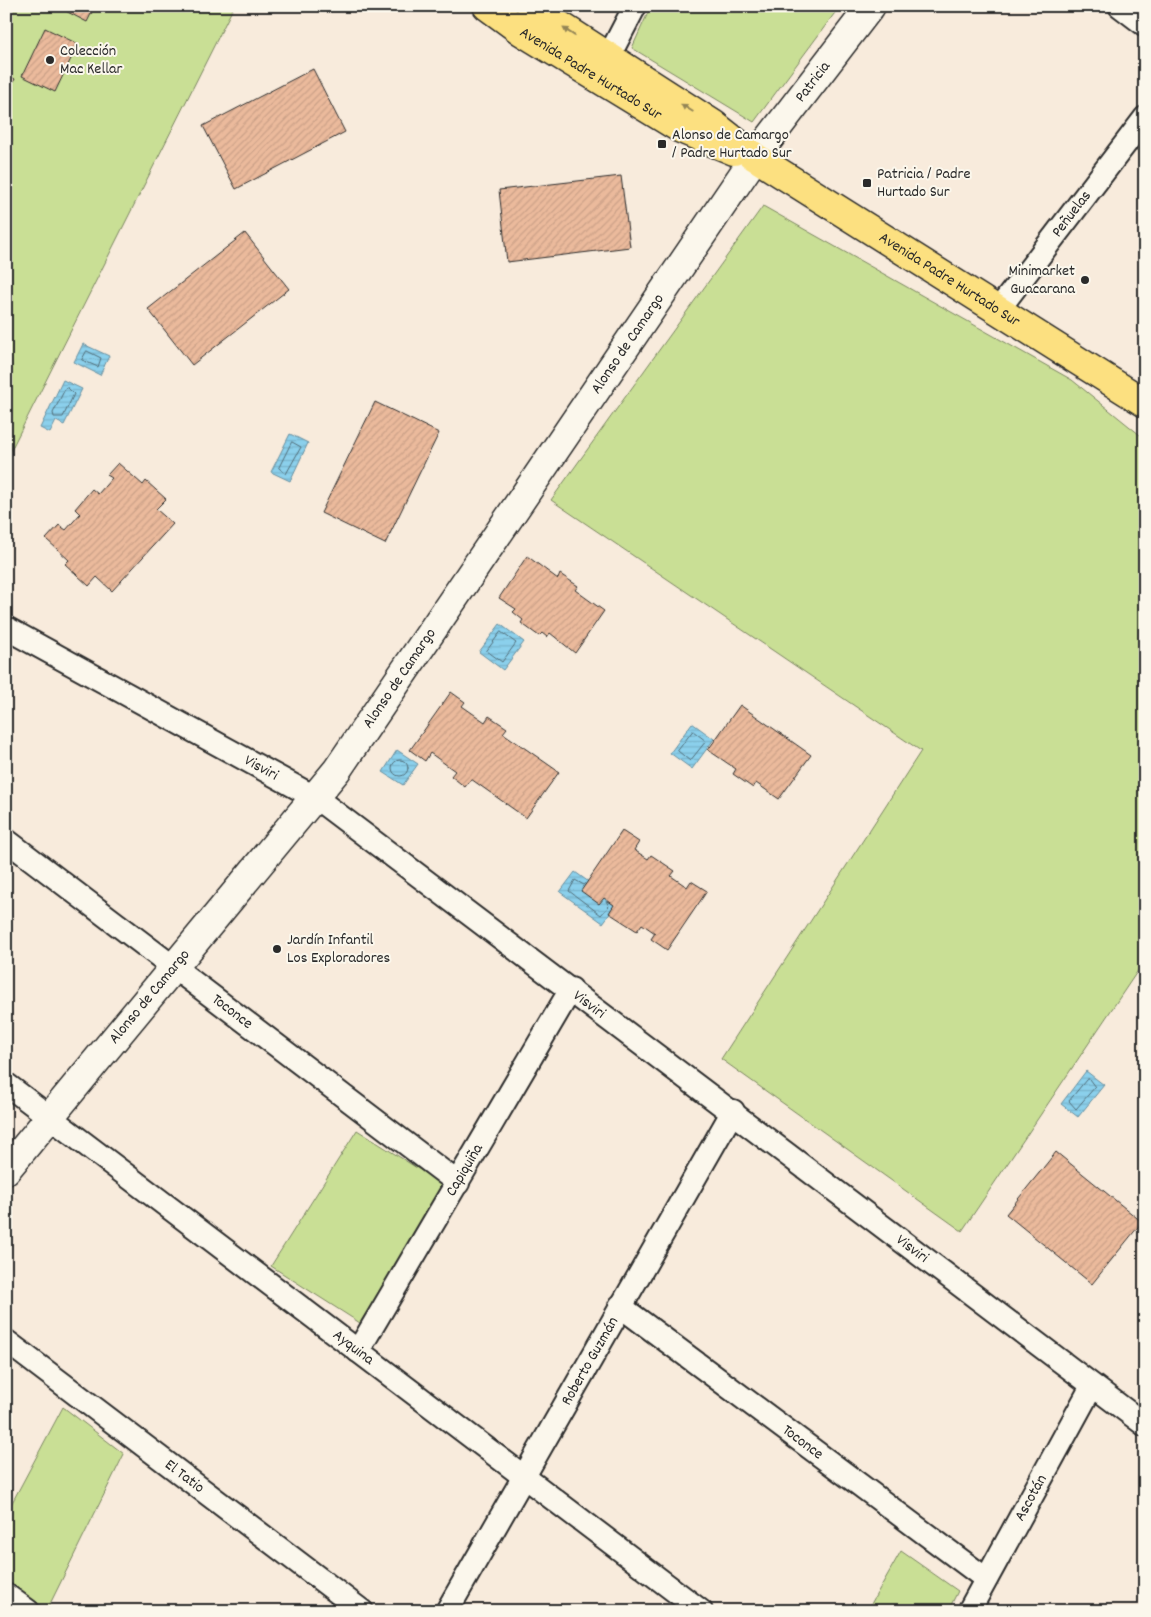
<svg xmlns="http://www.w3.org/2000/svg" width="1151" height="1617" viewBox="0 0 1151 1617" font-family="Dekko,sans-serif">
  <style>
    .green { fill: #c9df95; stroke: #7a8560 }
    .water { fill: url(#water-rules); stroke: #658e9f }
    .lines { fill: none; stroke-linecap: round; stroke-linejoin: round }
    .shore { stroke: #516d78; stroke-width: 1 }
    .building { fill: url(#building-hatch); stroke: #2b2b2b }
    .minor-casing { stroke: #2b2b2b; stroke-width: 26 }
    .tertiary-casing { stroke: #2b2b2b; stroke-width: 31 }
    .primary-casing { stroke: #2b2b2b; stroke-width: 31 }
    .minor { stroke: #fbf7ec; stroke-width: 22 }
    .tertiary { stroke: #fbf7ec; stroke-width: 28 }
    .primary { stroke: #fce080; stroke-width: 28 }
    .oneway { fill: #948656 }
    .poi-dot { fill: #2b2b2b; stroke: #fbf7ec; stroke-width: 2 }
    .labels { text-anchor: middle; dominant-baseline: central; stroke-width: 4; stroke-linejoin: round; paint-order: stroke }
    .poi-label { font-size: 16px; fill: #2b2b2b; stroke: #fbf7ec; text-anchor: start }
    .street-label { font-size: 16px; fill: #2b2b2b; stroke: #fbf7ec }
  </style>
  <defs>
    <pattern id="water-rules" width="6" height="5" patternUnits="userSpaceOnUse" patternTransform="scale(1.25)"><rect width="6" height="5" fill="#8bd0ec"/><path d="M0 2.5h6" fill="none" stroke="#78b3cb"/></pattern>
    <pattern id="building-hatch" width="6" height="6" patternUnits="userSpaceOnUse" patternTransform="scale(1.25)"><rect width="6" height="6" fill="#ebba9c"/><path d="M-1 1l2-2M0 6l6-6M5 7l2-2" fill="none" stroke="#caa087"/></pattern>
  </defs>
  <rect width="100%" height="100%" fill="#f8ebdc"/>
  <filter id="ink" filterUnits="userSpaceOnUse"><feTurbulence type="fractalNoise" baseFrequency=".02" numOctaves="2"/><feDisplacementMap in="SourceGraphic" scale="10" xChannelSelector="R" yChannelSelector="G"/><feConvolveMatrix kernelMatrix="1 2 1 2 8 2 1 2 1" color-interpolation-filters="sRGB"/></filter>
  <g filter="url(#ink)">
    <g class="green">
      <path d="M 6,6 L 234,6 L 6,460 Z"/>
      <path d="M 651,6 L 840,6 L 754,122 L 632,48 Z"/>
      <path d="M 763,206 L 1072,380 L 1145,439 L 1145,960 L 962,1231 L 721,1059 L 921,751 L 551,500 Z"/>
      <path d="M 357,1130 L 447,1187 L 360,1323 L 271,1266 Z"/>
      <path d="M 63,1407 L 124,1454 L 47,1610 L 6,1580 L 6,1514 Z"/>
      <path d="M 901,1551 L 958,1591 L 948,1611 L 867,1611 Z"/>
    </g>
    <g class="water">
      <path d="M 83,344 L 109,356 L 100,375 L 74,362 Z"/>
      <path d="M 63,380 L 82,389 L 64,425 L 56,421 L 50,433 L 40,428 Z"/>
      <path d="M 290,434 L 308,443 L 290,481 L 271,472 Z"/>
      <path d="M 500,624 L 524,642 L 503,670 L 479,652 Z"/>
      <path d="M 692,723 L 714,739 L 692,769 L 670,753 Z"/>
      <path d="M 397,750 L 418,764 L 403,785 L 383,772 Z"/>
      <path d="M 575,872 L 618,903 L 603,923 L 560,892 Z"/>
      <path d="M 1086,1071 L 1104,1085 L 1078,1117 L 1061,1104 Z"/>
    </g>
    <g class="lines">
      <g class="shore">
        <path d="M 87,351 L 101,358 L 98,367 L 82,360 Z"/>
        <path d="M 68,388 L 74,394 L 63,417 L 54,417 L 53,413 L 65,389 Z"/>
        <path d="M 292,442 L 301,447 L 286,474 L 279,468 Z"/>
        <path d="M 501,632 L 516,643 L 502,662 L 487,651 Z"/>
        <path d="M 693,731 L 706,741 L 690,761 L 678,751 Z"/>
        <circle cx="400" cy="768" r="8"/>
        <path d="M 584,885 L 575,880 L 569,891 L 601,915 L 609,906 L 606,901"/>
        <path d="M 1089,1079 L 1095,1087 L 1076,1109 L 1069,1101 L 1086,1080 Z"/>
      </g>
    </g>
    <g class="building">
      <path d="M 56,6 L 95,6 L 87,22 Z"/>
      <path d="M 45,28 L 78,44 L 55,92 L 22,76 Z"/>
      <path d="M 313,69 L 345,132 L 236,189 L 203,126 Z"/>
      <path d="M 6,74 L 15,79 L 6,95 Z"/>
      <path d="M 621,176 L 630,247 L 507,262 L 499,190 Z"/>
      <path d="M 245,233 L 289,289 L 192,365 L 148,309 Z"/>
      <path d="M 375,402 L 439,433 L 385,544 L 321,513 Z"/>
      <path d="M 118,463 L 143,485 L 146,481 L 166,499 L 156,509 L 173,524 L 112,591 L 97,577 L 89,586 L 65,564 L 69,560 L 46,539 L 59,525 L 66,530 L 80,514 L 75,509 L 92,489 L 98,494 L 112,478 L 107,475 Z"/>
      <path d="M 527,556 L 558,579 L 560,574 L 578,586 L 575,590 L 604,611 L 575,653 L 550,633 L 547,637 L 542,633 L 539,636 L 521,623 L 523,620 L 513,612 L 516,609 L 499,598 Z"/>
      <path d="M 451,692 L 465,702 L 462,706 L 485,722 L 489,716 L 507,728 L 503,733 L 559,772 L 526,818 L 471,779 L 465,787 L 451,776 L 455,771 L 430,753 L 425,761 L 410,750 Z"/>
      <path d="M 740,705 L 811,755 L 779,799 L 756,783 L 753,788 L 733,774 L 736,769 L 708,750 Z"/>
      <path d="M 622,831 L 639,842 L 634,850 L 648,859 L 651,855 L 675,871 L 671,876 L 687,887 L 691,881 L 707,891 L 667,950 L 651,939 L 655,933 L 642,924 L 637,931 L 609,913 L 614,905 L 604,898 L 599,904 L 581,891 Z"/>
      <path d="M 1056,1152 L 1142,1222 L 1092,1284 L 1006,1214 Z"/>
    </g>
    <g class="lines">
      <g class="minor-casing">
        <g id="minor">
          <path d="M 1120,6 L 1145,25"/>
          <path d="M 608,58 L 635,6"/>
          <path id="s1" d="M 998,310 L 1145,118"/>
          <path id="s2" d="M 6,628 L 316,798 L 1145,1425"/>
          <path id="s3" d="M 6,840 L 458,1183"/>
          <path id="s4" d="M 6,1084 L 701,1611"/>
          <path id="s5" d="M 620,1306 L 986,1579"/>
          <path id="s6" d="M 6,1341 L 362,1611"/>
          <path id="s7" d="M 358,1351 L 571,989"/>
          <path d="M 6,1595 L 28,1611"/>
          <path id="s8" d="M 447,1611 L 733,1111"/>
          <path id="s9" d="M 969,1611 L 1092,1386"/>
        </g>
      </g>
      <g class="tertiary-casing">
        <g id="tertiary">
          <path id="s10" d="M 6,1170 L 337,770 L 755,157 L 871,6"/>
        </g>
      </g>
      <g class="primary-casing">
        <g id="primary">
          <path id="s11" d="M 487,6 L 521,31 L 681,129 L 734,151"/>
          <path id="s12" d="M 530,6 L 713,124 L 755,157 L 1145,403"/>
        </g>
      </g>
      <use href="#minor" class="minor"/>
      <use href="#tertiary" class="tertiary"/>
      <use href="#primary" class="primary"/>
    </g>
    <defs><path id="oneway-solid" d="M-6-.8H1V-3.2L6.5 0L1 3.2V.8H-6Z" transform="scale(1.25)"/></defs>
    <g class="oneway">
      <use href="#oneway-solid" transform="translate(569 32) rotate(-146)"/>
      <use href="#oneway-solid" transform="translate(687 108) rotate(-148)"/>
    </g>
  </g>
  <g class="poi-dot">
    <circle cx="50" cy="60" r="5"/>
    <rect x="657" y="139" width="10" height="10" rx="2.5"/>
    <rect x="862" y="178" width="10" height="10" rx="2.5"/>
    <circle cx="1085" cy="280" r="5"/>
    <circle cx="277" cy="949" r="5"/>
  </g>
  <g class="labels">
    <g class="poi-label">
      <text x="60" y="51">Colección<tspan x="60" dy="18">Mac Kellar</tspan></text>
      <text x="672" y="135">Alonso de Camargo<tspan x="672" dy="18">/ Padre Hurtado Sur</tspan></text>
      <text x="877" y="174">Patricia / Padre<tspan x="877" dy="18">Hurtado Sur</tspan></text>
      <text x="1075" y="271" text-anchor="end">Minimarket<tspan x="1075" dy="18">Guacarana</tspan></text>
      <text x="287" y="940">Jardín Infantil<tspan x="287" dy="18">Los Exploradores</tspan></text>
    </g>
    <g class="street-label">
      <text stroke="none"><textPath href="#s11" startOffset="124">Avenida Padre Hurtado Sur</textPath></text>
      <text stroke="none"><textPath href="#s10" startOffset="1356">Patricia</textPath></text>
      <text stroke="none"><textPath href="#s1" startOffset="121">Peñuelas</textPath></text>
      <text stroke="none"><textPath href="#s12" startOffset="501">Avenida Padre Hurtado Sur</textPath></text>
      <text stroke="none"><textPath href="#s10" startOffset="1035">Alonso de Camargo</textPath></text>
      <text stroke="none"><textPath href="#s10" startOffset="630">Alonso de Camargo</textPath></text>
      <text stroke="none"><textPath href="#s2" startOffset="291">Visviri</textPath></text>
      <text stroke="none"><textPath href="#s10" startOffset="225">Alonso de Camargo</textPath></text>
      <text stroke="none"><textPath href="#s2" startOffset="696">Visviri</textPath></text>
      <text stroke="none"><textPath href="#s3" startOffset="284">Toconce</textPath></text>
      <text stroke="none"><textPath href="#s7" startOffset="210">Capiquiña</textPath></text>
      <text stroke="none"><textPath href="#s2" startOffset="1101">Visviri</textPath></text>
      <text stroke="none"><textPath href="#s4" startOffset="436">Ayquina</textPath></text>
      <text stroke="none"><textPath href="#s8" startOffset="288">Roberto Guzmán</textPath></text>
      <text stroke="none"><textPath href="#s5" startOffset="228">Toconce</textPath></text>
      <text stroke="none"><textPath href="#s6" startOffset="224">El Tatio</textPath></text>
      <text stroke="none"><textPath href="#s9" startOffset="129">Ascotán</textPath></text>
    </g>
  </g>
  <rect width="1151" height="1617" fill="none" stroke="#fbf7ec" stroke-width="25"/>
  <rect x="12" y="12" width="1126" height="1592" fill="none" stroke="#2b2b2b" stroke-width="2" filter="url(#ink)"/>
</svg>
